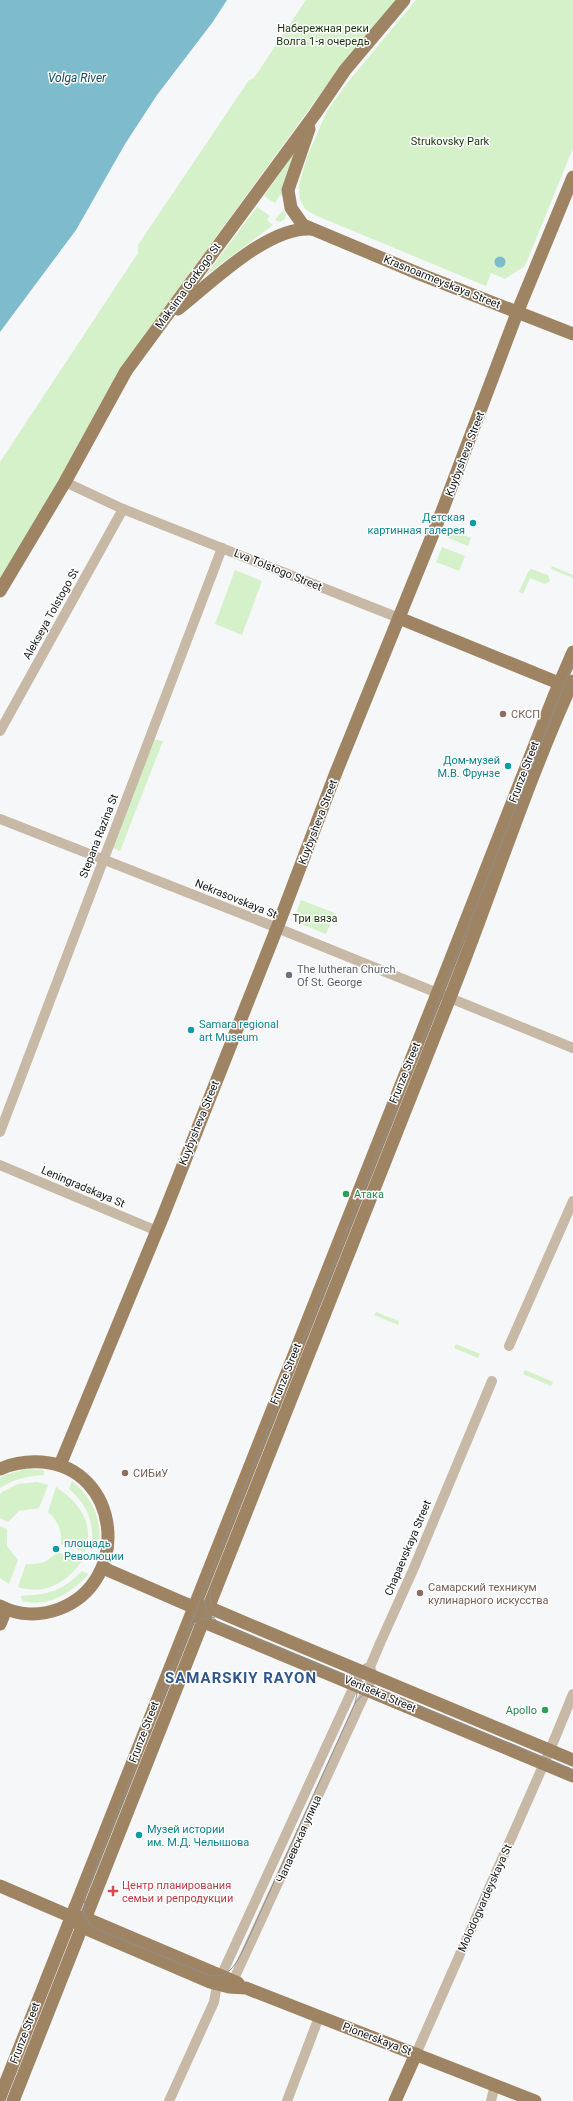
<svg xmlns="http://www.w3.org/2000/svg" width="573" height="2101" viewBox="0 0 573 2101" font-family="Roboto,sans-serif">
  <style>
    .green { fill: #d5f1c9 }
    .water { fill: #7ebbcd }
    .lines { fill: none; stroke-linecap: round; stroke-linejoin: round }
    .minor { stroke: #c8b9a7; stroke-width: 10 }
    .major { stroke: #9f8463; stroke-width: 13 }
    .tram { stroke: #8d8f90; stroke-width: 1 }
    .culture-dot { fill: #0f9aa8; stroke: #fff; stroke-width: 1.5 }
    .education-dot { fill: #8d6e63; stroke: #fff; stroke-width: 1.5 }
    .worship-dot { fill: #6b7280; stroke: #fff; stroke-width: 1.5 }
    .leisure-dot { fill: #2e9e5b; stroke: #fff; stroke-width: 1.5 }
    .health-dot { fill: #e0444e; stroke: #fff; stroke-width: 1.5 }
    .labels { text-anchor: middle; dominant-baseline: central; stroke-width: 3; stroke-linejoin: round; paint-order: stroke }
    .park-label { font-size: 11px; fill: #173407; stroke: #fff }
    .street-label { font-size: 11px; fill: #131414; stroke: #fff }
    .culture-label { font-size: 11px; fill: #0d838f; stroke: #fff; text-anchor: start }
    .education-label { font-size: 11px; fill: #785e54; stroke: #fff; text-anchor: start }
    .worship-label { font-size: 11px; fill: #5b616d; stroke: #fff; text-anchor: start }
    .leisure-label { font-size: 11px; fill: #27864d; stroke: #fff; text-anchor: start }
    .health-label { font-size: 11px; fill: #be3a42; stroke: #fff; text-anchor: start }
    .water-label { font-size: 12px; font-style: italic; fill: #184c5a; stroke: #fff }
    .district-label { font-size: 15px; font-weight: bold; letter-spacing: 1px; fill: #2f568d; stroke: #fff }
  </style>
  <rect width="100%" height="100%" fill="#f5f7f9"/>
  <g class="green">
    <path d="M 306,0 L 396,0 L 340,67 L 196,264 L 136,351 L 0,581 L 0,462 L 138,253 L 138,245 L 249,80 L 254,78 Z"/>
    <path d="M 416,0 L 573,0 L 573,148 L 525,266 L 505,279 L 491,273 L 486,286 L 317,216 L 306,210 L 300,200 L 299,185 L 307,157 L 327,111 L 348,82 Z"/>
    <path d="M 300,144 L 282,196 L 280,195 L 275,203 L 264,196 Z"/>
    <path d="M 257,207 L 270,216 L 267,220 L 273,225 L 205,276 Z"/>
    <path d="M 283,210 L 286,215 L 285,219 L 280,222 L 275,220 Z"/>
    <path d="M 449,529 L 471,538 L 468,546 L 446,537 Z"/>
    <path d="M 442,547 L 465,556 L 459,571 L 436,562 Z"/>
    <path d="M 552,566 L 573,575 L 573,578 L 551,569 Z"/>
    <path d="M 531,569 L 548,575 L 550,581 L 545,584 L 530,578 L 523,594 L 519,592 L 528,572 Z"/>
    <path d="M 235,570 L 262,581 L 242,635 L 215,624 Z"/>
    <path d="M 153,739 L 163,741 L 120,851 L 111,847 Z"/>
    <path d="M 301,900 L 335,913 L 326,934 L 296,922 L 295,916 Z"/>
    <path d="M 376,1312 L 399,1321 L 398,1325 L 374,1315 Z"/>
    <path d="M 456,1344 L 480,1354 L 478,1358 L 454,1348 Z"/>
    <path d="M 525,1370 L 553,1382 L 551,1386 L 523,1374 Z"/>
    <path d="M 25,1469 L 44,1470 L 44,1475 C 28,1476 13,1479 0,1488 L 0,1478 L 5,1475 Z"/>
    <path d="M 72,1481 C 93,1498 102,1519 99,1545 L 92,1544 C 94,1522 86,1503 69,1489 Z"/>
    <path d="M 37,1482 L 48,1485 L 39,1508 L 19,1511 L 8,1522 L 0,1518 L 0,1494 L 2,1492 L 18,1484 Z"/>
    <path d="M 56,1487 C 79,1502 95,1523 85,1552 L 61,1544 C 62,1530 58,1521 48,1512 Z"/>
    <path d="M 0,1526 L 7,1529 L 7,1546 L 18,1560 L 9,1584 L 0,1578 Z"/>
    <path d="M 57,1552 L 82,1561 C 67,1582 45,1596 18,1587 L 26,1564 C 40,1565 48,1562 57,1552 Z"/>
    <path d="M 82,1571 L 89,1574 C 70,1593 49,1608 22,1601 L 21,1596 C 50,1594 61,1592 82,1571 Z"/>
  </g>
  <g class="water">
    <path d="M 0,0 L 227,0 L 212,23 L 157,95 L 125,144 L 76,230 L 0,332 Z"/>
    <circle cx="500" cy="262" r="5.5"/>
  </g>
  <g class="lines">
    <g class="minor">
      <path d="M 65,482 L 123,509 L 399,618"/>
      <path d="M 0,731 L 123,509"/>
      <path d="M 0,819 L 265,923 L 573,1048"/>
      <path d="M 0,1132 L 222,548"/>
      <path d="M 0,1165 L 157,1231"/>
      <path d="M 509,1346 L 573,1201"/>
      <path d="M 221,1976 L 361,1671 L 367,1668"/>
      <path d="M 233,1981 L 367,1689 L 373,1676 L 370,1667 L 381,1641 L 413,1570 L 492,1381"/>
      <path d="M 416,2054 L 550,1750 L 573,1694"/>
      <path d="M 169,2101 L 214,2002 L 217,1985"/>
      <path d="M 287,2101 L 319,2017"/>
      <path d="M 491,2101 L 495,2085"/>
    </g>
    <g class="major">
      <path d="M 309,129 L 288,190 L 291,208 L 303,225 L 422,275 L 573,334"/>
      <path d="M 178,309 C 211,283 268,226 311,229"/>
      <path d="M 0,591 L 65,482 L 126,371 L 315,114 L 345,70 L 404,0"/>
      <path d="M 399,618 L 566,686"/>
      <path d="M 60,1465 L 163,1216 L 277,928 L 335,775 L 441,514 L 517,313 L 573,177"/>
      <path d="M 0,1469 C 13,1463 27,1461 42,1462 C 121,1468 132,1582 59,1609 C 40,1616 18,1616 0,1606"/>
      <path d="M 103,1568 L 193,1607 L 208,1607 L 243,1622 L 573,1760"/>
      <path d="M 198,1615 L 202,1621 L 211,1625 L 573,1776"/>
      <path d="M 0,1624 L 6,1609"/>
      <path d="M 0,1886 L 72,1917 L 85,1918 L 238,1983"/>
      <path d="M 76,1921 L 82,1927 L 210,1982 L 229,1987 L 246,1988 L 535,2101"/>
      <path d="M 0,2097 L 443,979 L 554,696 L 573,652"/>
      <path d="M 13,2101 C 157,1737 298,1372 445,1010 C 489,901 524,788 573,681"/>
      <path d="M 395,2101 L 416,2054"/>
    </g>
    <g class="tram">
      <path d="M 211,1587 C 208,1601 211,1608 221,1618"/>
      <path d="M 204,1600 L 206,1611 L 219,1623 L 573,1770"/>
      <path d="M 191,1628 L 201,1619 L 215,1617"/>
      <path d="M 345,1669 C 358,1679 359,1688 355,1703 L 246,1944 C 238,1960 230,1981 208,1975 L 92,1927 L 84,1915 L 85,1896 L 191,1623 L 573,663"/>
      <path d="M 355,1703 C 362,1695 369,1688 380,1690"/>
    </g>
  </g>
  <g class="culture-dot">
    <circle cx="473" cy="523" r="4"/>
    <circle cx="508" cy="766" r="4"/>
    <circle cx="191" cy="1030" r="4"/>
    <circle cx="56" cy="1549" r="4"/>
    <circle cx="139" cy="1835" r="4"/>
  </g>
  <g class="education-dot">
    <circle cx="503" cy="714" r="4"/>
    <circle cx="125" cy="1473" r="4"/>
    <circle cx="420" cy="1593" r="4"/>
  </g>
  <circle class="worship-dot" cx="289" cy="975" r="4"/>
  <g class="leisure-dot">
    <circle cx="346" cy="1194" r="4"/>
    <circle cx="545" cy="1710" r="4"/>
  </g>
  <path class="health-dot" d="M111 1885h4v4h4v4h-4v4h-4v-4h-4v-4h4z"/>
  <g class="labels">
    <g class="park-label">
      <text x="323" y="28">Набережная реки<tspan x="323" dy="13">Волга 1-я очередь</tspan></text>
      <text x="450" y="141">Strukovsky Park</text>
      <text x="315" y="918">Три вяза</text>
    </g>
    <g class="street-label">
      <text transform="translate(442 282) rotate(22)">Krasnoarmeyskaya Street</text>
      <text transform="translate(188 286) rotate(-54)">Maksima Gorkogo St</text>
      <text transform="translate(465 454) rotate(-69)">Kuybysheva Street</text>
      <text transform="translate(278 570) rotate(22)">Lva Tolstogo Street</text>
      <text transform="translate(51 614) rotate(-61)">Alekseya Tolstogo St</text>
      <text transform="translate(524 772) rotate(-69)">Frunze Street</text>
      <text transform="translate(318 822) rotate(-69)">Kuybysheva Street</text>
      <text transform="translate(99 836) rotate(-69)">Stepana Razina St</text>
      <text transform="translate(236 899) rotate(22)">Nekrasovskaya St</text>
      <text transform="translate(405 1073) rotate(-68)">Frunze Street</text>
      <text transform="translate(199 1123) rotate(-68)">Kuybysheva Street</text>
      <text transform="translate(83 1187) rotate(23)">Leningradskaya St</text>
      <text transform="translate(286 1374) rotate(-68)">Frunze Street</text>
      <text transform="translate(408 1548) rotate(-67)">Chapaevskaya Street</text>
      <text transform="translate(380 1694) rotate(23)">Ventseka Street</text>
      <text transform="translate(144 1732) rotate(-69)">Frunze Street</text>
      <text transform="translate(299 1839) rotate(-66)">Чапаевская улица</text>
      <text transform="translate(485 1898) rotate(-66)">Molodogvardeyskaya St</text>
      <text transform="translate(25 2033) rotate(-69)">Frunze Street</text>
      <text transform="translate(377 2039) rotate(21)">Pionerskaya St</text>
    </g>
    <g class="culture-label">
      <text x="465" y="517" text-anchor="end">Детская<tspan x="465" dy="13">картинная галерея</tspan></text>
      <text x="500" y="760" text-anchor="end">Дом-музей<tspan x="500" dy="13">М.В. Фрунзе</tspan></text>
      <text x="199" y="1024">Samara regional<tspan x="199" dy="13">art Museum</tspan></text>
      <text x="64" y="1543">площадь<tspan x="64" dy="13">Революции</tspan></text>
      <text x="147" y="1829">Музей истории<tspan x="147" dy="13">им. М.Д. Челышова</tspan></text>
    </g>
    <g class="education-label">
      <text x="511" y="714">СКСП</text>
      <text x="133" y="1473">СИБиУ</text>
      <text x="428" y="1587">Самарский техникум<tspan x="428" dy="13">кулинарного искусства</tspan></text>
    </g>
    <g class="worship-label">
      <text x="297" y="969">The lutheran Church<tspan x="297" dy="13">Of St. George</tspan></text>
    </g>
    <g class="leisure-label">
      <text x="354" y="1194">Атака</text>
      <text x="537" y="1710" text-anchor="end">Apollo</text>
    </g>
    <g class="health-label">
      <text x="122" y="1885">Центр планирования<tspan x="122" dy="13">семьи и репродукции</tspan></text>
    </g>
    <g class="water-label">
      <text x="77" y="78">Volga River</text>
    </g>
    <g class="district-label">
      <text x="241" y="1678">SAMARSKIY RAYON</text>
    </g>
  </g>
</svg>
